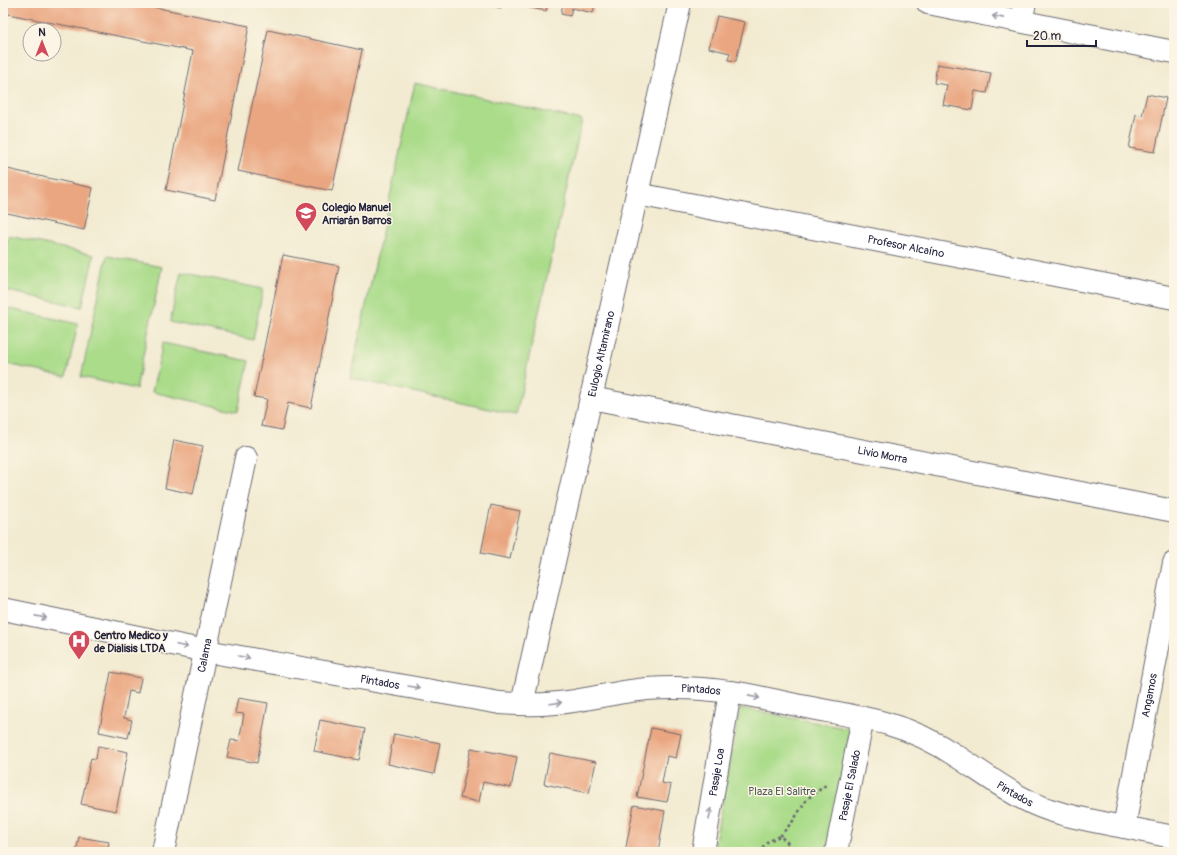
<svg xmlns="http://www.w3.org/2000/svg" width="1177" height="855" viewBox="0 0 1177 855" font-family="Pangolin,sans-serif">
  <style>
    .green { fill: #aadc8a; stroke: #667f62 }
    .building { fill: #eaa680 }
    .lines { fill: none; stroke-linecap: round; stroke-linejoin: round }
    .minor-casing { stroke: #6b6870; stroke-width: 24 }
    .path { stroke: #6b6870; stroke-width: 2.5; stroke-dasharray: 3 3; stroke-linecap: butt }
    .minor { stroke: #fff; stroke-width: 22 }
    .oneway { stroke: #9c9ca7 }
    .labels { text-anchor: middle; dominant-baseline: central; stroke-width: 3; stroke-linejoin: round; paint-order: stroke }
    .poi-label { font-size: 11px; font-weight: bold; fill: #22223b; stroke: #fcf5e5; text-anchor: start }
    .street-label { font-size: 11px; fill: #22223b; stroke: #fcf5e5 }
    .park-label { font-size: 11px; fill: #4b5a53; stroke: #fcf5e5 }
  </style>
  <rect width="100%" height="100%" fill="#fcf5e5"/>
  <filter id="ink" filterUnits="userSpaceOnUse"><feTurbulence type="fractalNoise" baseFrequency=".025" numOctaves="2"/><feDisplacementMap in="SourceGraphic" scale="8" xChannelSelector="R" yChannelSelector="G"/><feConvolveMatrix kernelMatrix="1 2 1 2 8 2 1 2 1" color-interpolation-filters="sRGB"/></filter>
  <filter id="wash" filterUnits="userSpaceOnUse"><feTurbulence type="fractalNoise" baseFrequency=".012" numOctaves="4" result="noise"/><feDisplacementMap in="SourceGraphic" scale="16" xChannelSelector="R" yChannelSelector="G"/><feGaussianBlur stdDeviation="0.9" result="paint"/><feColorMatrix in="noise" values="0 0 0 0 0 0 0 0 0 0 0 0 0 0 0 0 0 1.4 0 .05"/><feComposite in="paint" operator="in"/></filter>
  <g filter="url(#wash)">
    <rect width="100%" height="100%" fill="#f2ebd1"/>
    <g class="green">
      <path d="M 415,83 L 582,120 L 516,415 L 350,378 Z"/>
      <path d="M 9,236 L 94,255 L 82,307 L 3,290 L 3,263 Z"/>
      <path d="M 107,256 L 162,267 L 136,389 L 81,377 Z"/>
      <path d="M 181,272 L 263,289 L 253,340 L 170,322 Z"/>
      <path d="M 3,307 L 78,324 L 66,377 L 3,363 Z"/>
      <path d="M 163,343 L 249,361 L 238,411 L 152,392 Z"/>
      <path d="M 740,708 L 850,729 L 828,852 L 713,852 Z"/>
    </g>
    <g id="blocks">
      <g class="building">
        <path d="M 3,3 L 133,3 L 249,26 L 215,200 L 166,190 L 193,51 L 3,13 Z"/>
        <path d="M 482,3 L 502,3 L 501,8 Z"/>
        <path d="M 517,3 L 548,3 L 546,11 L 516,5 Z"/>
        <path d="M 563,3 L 595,3 L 593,13 L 572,8 L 570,16 L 561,14 Z"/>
        <path d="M 717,16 L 745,22 L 736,61 L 728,60 L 730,53 L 709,48 Z"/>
        <path d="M 268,30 L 362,50 L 332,191 L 238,171 Z"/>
        <path d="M 937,64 L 991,73 L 987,93 L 975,91 L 972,110 L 943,105 L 947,85 L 934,83 Z"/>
        <path d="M 1147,94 L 1166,98 L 1155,152 L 1129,148 L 1136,114 L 1142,116 Z"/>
        <path d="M 3,168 L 93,188 L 84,230 L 3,212 Z"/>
        <path d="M 283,255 L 339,266 L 311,408 L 288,403 L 282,430 L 261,426 L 267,399 L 254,397 Z"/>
        <path d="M 174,440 L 203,446 L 193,494 L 165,488 Z"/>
        <path d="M 491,505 L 520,511 L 510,559 L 481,553 Z"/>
        <path d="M 111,672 L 141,678 L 138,693 L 129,691 L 124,718 L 132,720 L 128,738 L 99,732 Z"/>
        <path d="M 238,698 L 268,703 L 257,763 L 227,757 L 231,740 L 239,741 L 244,714 L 235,713 Z"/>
        <path d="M 320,720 L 365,729 L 359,760 L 314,751 Z"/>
        <path d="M 651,728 L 681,734 L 676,758 L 667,756 L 662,783 L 671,785 L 667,802 L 637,797 Z"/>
        <path d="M 394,734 L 440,743 L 434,774 L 388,764 Z"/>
        <path d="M 98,746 L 128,752 L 116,811 L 81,804 L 91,758 L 96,759 Z"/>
        <path d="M 471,748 L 517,757 L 511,788 L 483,782 L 479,802 L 460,798 Z"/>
        <path d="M 550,753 L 596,762 L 589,793 L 544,784 Z"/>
        <path d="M 634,805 L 665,811 L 658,852 L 625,852 Z"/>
        <path d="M 79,837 L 109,842 L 107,852 L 76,852 Z"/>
        <path d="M 1042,849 L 1055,851 L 1055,852 L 1041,852 Z"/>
      </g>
    </g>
  </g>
  <g filter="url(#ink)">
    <use href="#blocks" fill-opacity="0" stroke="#6b6870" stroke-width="1"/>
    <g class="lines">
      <g class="minor-casing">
        <g id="minor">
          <path d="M 928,3 L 1174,52"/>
          <path d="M 1021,21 L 1025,3"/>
          <path id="s1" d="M 637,194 L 1174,298"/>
          <path id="s2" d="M 591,398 L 1174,511"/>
          <path id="s3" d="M 3,609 L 206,651 L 500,703 C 525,705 549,705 574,701 C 599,697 623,691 647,689 C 675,687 702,688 729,692 C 753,695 777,701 801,706 C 830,712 860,716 888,724 C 913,731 937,743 958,757 C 980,771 1001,787 1024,799 C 1050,813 1079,818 1108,824 C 1130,828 1152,833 1174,837"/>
          <path id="s4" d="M 522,704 L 680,3"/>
          <path id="s5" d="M 1124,827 L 1174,563"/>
          <path id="s6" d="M 163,852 L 246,458"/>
          <path id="s7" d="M 703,852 L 730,692"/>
          <path id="s8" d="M 836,852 L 863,718"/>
        </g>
      </g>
      <g class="path">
        <path d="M 780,836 L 793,821 L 807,799 L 826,785"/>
        <path d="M 758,852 L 767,842 L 780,836 L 786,841 L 794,852"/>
      </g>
      <use href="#minor" class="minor"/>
    </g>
    <defs><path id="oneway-shaft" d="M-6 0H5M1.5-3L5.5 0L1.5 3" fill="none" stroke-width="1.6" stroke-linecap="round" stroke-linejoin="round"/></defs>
    <g class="oneway">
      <use href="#oneway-shaft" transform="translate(998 17) rotate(-169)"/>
      <use href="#oneway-shaft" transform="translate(41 617) rotate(11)"/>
      <use href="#oneway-shaft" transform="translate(182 646) rotate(12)"/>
      <use href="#oneway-shaft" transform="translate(244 657) rotate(10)"/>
      <use href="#oneway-shaft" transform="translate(414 687) rotate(10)"/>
      <use href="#oneway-shaft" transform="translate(754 697) rotate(11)"/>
      <use href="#oneway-shaft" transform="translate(556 703) rotate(-7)"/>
      <use href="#oneway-shaft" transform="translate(710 814) rotate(-80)"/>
    </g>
  </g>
  <defs>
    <g id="school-pin" transform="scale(1.15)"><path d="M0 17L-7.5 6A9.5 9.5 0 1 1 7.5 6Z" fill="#d1495b" stroke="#fcf5e5"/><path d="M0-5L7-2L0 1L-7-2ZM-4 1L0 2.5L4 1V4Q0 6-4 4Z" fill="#fff"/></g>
    <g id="hospital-pin" transform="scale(1.15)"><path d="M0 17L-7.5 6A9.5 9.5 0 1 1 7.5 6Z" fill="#d1495b" stroke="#fcf5e5"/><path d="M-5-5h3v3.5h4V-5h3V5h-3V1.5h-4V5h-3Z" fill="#fff"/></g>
  </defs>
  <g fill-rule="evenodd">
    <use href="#school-pin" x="306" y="213"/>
    <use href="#hospital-pin" x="79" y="641"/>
  </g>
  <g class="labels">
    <g class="poi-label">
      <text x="322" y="207">Colegio Manuel<tspan x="322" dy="13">Arriarán Barros</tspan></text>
      <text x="94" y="635">Centro Medico y<tspan x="94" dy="13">de Dialisis LTDA</tspan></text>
    </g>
    <g class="street-label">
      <text stroke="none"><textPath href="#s1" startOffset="274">Profesor Alcaíno</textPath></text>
      <text stroke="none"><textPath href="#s4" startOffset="359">Eulogio Altamirano</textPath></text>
      <text stroke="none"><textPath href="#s2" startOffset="297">Livio Morra</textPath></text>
      <text stroke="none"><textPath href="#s6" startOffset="201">Calama</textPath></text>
      <text stroke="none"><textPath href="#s3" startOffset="384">Pintados</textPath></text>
      <text stroke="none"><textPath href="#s3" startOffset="708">Pintados</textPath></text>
      <text stroke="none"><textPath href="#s5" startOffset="134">Angamos</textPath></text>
      <text stroke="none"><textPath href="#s7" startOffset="81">Pasaje Loa</textPath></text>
      <text stroke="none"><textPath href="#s8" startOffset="68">Pasaje El Salado</textPath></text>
      <text stroke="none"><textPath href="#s3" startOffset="1044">Pintados</textPath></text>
    </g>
    <g class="park-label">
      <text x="782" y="791">Plaza El Salitre</text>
    </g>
  </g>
  <rect width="1177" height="855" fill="none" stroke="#fcf5e5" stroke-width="16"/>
  <g transform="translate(42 42)"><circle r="19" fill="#fcf5e5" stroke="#a5a1a1"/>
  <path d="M0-3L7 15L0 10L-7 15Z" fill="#d1495b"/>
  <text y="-6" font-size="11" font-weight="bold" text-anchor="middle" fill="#22223b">N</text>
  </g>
  <path d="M1027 40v6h69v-6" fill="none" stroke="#22223b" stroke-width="2"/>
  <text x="1033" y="40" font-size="12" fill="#22223b" stroke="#fcf5e5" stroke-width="3" paint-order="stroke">20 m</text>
</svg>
